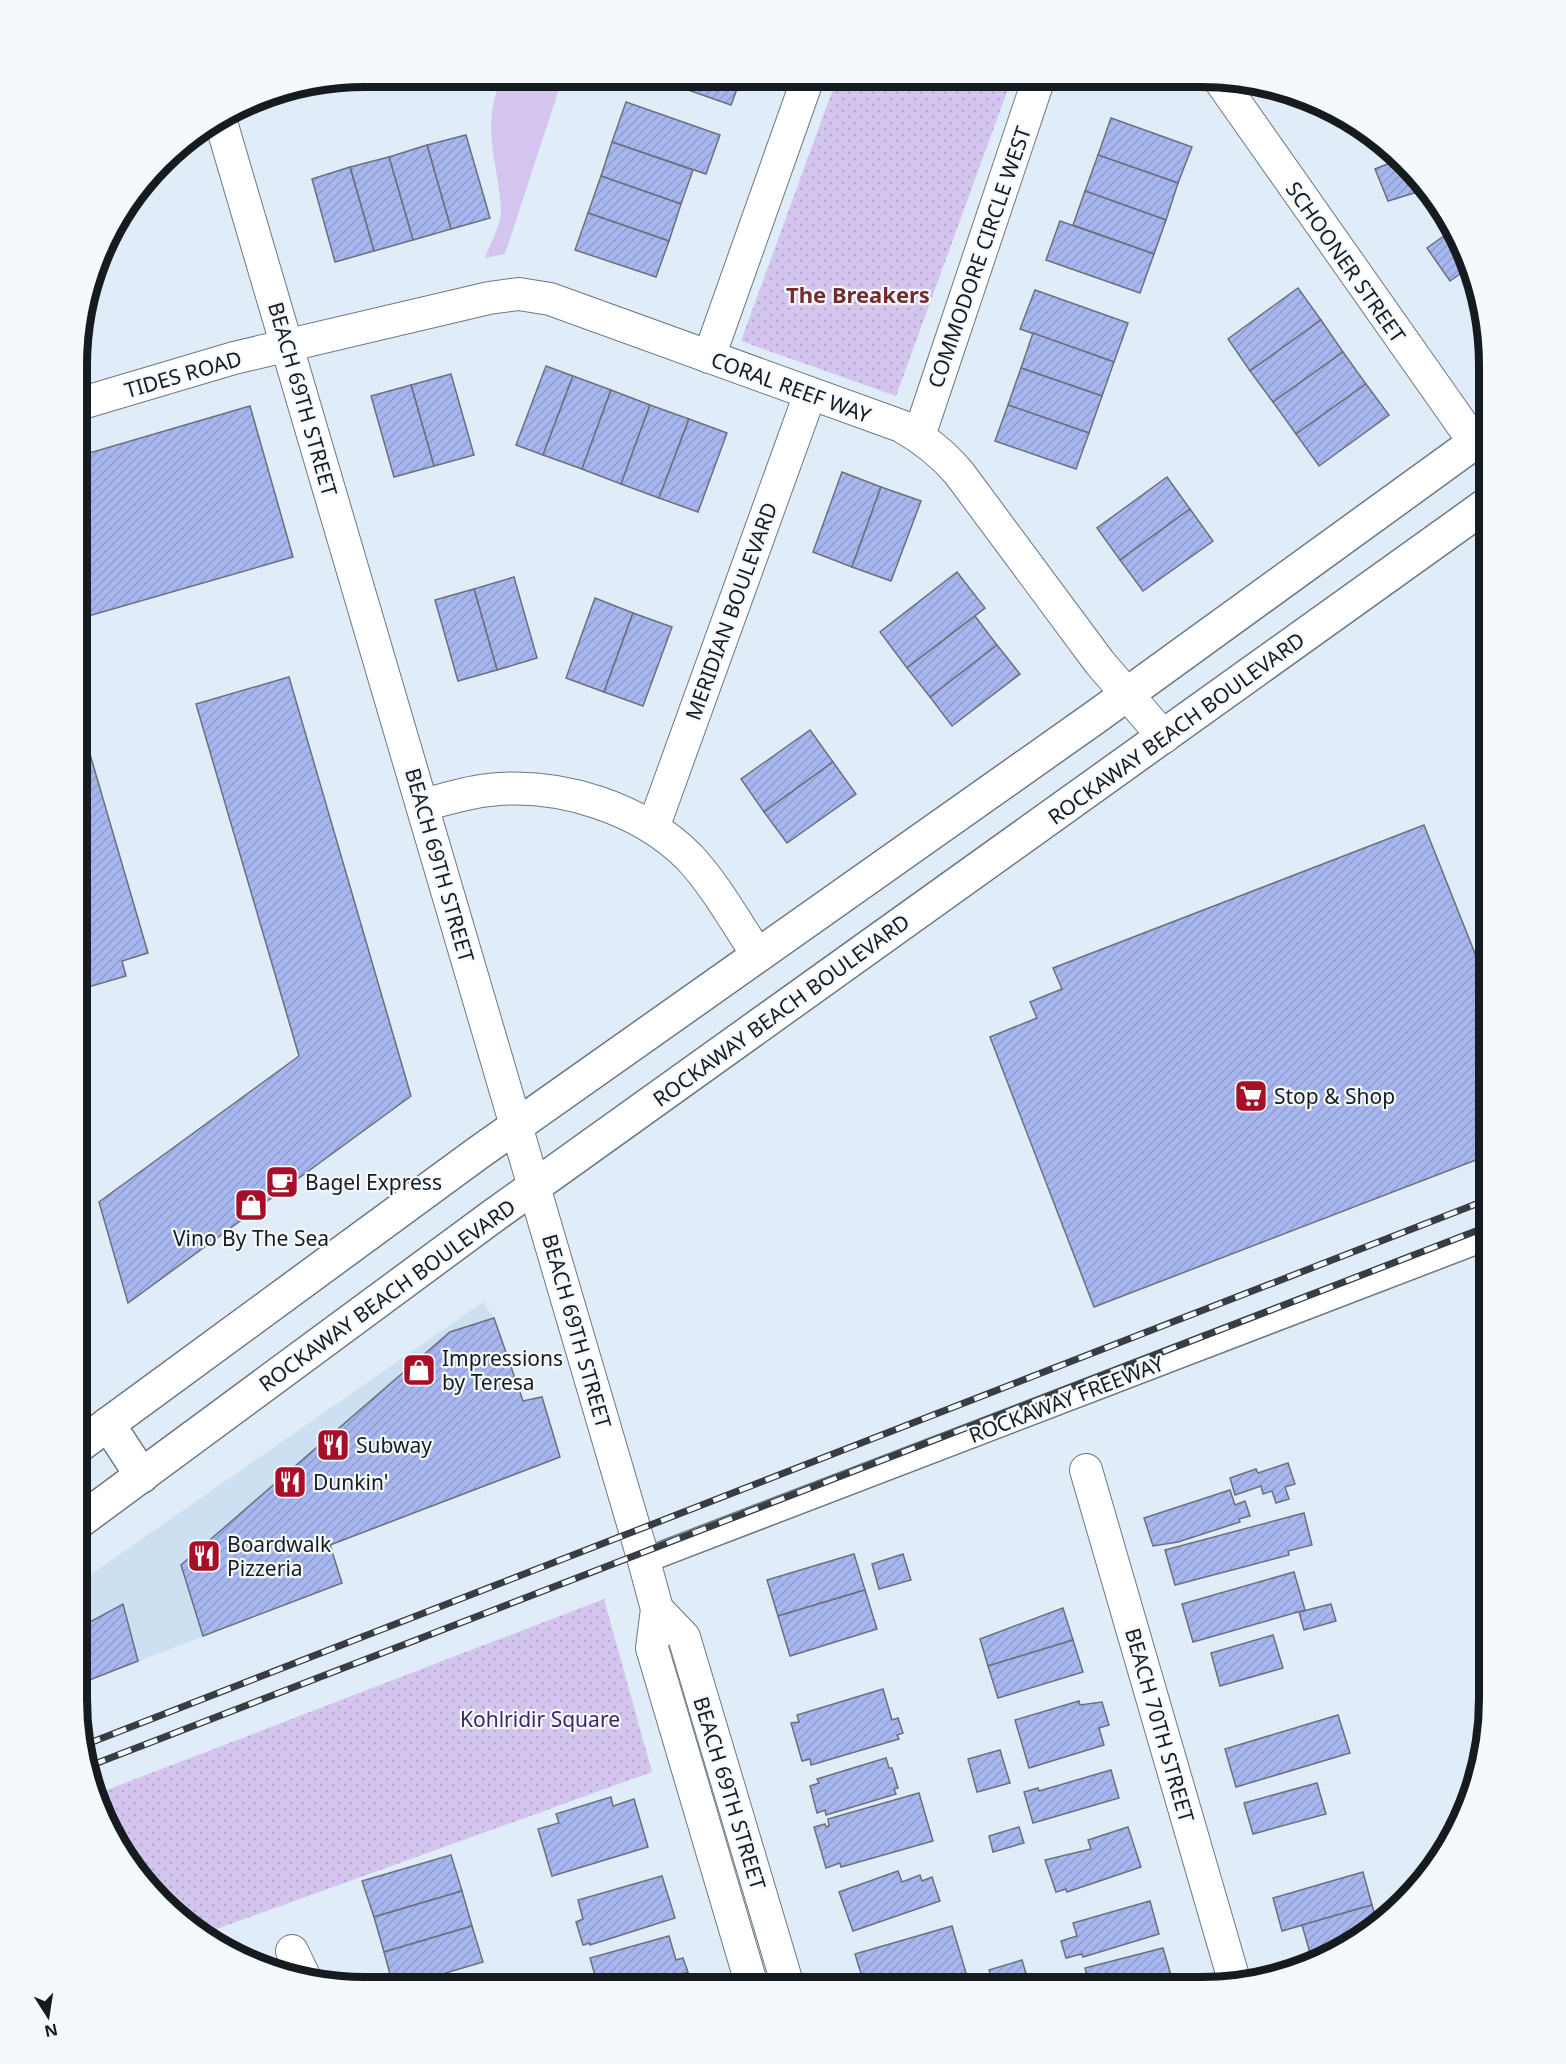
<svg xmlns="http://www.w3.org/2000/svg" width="1566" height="2064" viewBox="0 0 1566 2064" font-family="'Noto Sans',sans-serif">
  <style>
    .built { fill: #cde0f2 }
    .green { fill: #d3c5ee }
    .park { fill: url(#park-dots) }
    .building { fill: url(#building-hatch); stroke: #6c6f7d; stroke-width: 1.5 }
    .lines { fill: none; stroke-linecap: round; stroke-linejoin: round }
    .pedestrian-casing { stroke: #6d7883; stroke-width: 27 }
    .minor-casing { stroke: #6d7883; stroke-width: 34 }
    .primary-casing { stroke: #6d7883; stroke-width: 36 }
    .pedestrian { stroke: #fff; stroke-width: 24 }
    .minor { stroke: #fff; stroke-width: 32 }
    .primary { stroke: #fff; stroke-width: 33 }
    .rail-casing { stroke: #373d42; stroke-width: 7 }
    .rail { stroke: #f3f9fd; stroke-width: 4.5; stroke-dasharray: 14; stroke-linecap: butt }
    .labels { text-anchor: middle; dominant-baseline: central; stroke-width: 4.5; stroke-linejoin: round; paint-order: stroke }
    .street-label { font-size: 21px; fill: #161b1f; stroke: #f3f9fd }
    .poi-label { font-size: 21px; fill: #161b1f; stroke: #f3f9fd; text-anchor: start }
    .park-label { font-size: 21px; fill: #402366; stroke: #f3f9fd }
    .neighbourhood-label { font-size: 22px; font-weight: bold; fill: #722c2d; stroke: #f3f9fd }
    .rim { fill: none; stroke: #161b1f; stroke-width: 8 }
  </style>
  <defs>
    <pattern id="park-dots" width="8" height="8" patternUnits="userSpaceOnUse" patternTransform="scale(1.5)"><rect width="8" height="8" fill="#d3c5ee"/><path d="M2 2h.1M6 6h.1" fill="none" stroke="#b4a9cc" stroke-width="1.8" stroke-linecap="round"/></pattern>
    <pattern id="building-hatch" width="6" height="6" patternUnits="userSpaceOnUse" patternTransform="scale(1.5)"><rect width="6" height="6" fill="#a7b6ee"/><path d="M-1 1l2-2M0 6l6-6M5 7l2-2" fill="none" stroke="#8f9ccc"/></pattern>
  </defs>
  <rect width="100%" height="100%" fill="#e0ecf8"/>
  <path class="built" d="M 483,1302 L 494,1318 L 523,1400 L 542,1397 L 560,1457 L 331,1545 L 342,1583 L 77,1685 L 77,1584 Z"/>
  <path class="green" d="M 502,77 L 563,77 L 505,254 L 485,258 C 490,244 502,224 501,209 C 498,160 480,128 502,77 Z"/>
  <g class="park">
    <path d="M 837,78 L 1012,78 L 896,396 L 741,341 Z"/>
    <path d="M 604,1599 L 652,1772 L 200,1935 L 148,1889 L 106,1827 L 99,1793 Z"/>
  </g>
  <g class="building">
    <path d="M 651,77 L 741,78 L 731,105 Z"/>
    <path d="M 626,102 L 720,135 L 706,174 L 612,142 Z"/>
    <path d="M 1111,118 L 1192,147 L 1178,183 L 1098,155 Z"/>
    <path d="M 466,135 L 490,218 L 451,229 L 427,145 Z"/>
    <path d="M 612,142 L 693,170 L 681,204 L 601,176 Z"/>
    <path d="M 1380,142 L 1400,159 L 1387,163 Z"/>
    <path d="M 427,145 L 451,229 L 413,240 L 389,157 Z"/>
    <path d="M 1098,155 L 1178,183 L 1166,220 L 1085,191 Z"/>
    <path d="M 389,157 L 413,240 L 374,251 L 350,167 Z"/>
    <path d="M 1400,159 L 1418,175 L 1427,189 L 1388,201 L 1375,169 Z"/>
    <path d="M 350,167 L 374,251 L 335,262 L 312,179 Z"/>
    <path d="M 601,176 L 681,204 L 669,241 L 588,213 Z"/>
    <path d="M 1085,191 L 1166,220 L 1154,254 L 1073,225 Z"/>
    <path d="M 588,213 L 669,241 L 656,277 L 575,250 Z"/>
    <path d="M 1060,221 L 1154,254 L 1140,293 L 1046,260 Z"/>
    <path d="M 1454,229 L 1460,237 L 1467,269 L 1450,281 L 1427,248 Z"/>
    <path d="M 1298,288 L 1321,320 L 1250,371 L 1228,339 Z"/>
    <path d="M 1035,290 L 1128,323 L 1114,362 L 1020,329 Z"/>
    <path d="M 1321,320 L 1343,352 L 1273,402 L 1250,371 Z"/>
    <path d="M 1033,333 L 1114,362 L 1102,396 L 1021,368 Z"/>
    <path d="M 1343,352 L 1366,384 L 1296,434 L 1273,402 Z"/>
    <path d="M 546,366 L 573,376 L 543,455 L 516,445 Z"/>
    <path d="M 1021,368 L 1102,396 L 1089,433 L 1008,405 Z"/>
    <path d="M 451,374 L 474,455 L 434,466 L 411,385 Z"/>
    <path d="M 573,376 L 611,390 L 582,469 L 543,455 Z"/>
    <path d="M 1366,384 L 1389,415 L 1319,466 L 1296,434 Z"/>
    <path d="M 411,385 L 434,466 L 394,477 L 371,396 Z"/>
    <path d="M 611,390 L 650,405 L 621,484 L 582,469 Z"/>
    <path d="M 650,405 L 689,419 L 659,498 L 621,484 Z"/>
    <path d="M 1008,405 L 1089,433 L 1076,469 L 995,441 Z"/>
    <path d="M 250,406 L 293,557 L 78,619 L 79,456 Z"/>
    <path d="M 689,419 L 727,433 L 698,512 L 659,498 Z"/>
    <path d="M 842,472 L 881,487 L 852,567 L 813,552 Z"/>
    <path d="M 1167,477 L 1190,509 L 1120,560 L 1097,528 Z"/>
    <path d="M 881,487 L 921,501 L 891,581 L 852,567 Z"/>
    <path d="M 1190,509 L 1213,541 L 1143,591 L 1120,560 Z"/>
    <path d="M 957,572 L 985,608 L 907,668 L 880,632 Z"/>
    <path d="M 514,577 L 537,658 L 497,670 L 474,589 Z"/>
    <path d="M 474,589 L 497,670 L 458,681 L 435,600 Z"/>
    <path d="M 595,598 L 633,613 L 604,692 L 566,678 Z"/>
    <path d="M 633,613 L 672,627 L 643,706 L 604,692 Z"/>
    <path d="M 975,616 L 997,645 L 930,697 L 907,668 Z"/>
    <path d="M 997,645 L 1020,674 L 952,726 L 930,697 Z"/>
    <path d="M 289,677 L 411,1096 L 128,1303 L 99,1202 L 299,1056 L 196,704 Z"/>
    <path d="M 78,713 L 148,953 L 122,961 L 126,976 L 78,990 Z"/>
    <path d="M 810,730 L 833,762 L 764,812 L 741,779 Z"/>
    <path d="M 833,762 L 856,794 L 787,843 L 764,812 Z"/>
    <path d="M 1424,825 L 1489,989 L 1489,1155 L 1094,1307 L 990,1037 L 1037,1018 L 1030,1002 L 1062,989 L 1053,968 Z"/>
    <path d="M 494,1318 L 523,1401 L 542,1397 L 560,1457 L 330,1545 L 342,1583 L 203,1636 L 181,1565 L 450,1332 Z"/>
    <path d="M 1288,1463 L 1295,1484 L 1285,1487 L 1289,1499 L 1276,1503 L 1272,1491 L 1263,1494 L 1261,1486 L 1235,1495 L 1230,1478 L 1256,1469 L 1258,1473 Z"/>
    <path d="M 1230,1490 L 1235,1505 L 1245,1501 L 1250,1516 L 1239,1519 L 1240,1522 L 1178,1542 L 1153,1546 L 1144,1518 Z"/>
    <path d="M 1304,1513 L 1312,1545 L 1288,1551 L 1289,1555 L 1175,1585 L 1165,1550 Z"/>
    <path d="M 854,1554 L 865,1590 L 778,1616 L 767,1580 Z"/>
    <path d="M 903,1554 L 911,1580 L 879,1589 L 872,1564 Z"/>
    <path d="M 1294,1572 L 1305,1610 L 1193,1642 L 1182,1604 Z"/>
    <path d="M 865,1590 L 877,1629 L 790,1656 L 778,1616 Z"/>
    <path d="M 123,1604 L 138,1661 L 77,1685 L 77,1629 Z"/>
    <path d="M 1331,1604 L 1336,1621 L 1304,1630 L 1299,1612 Z"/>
    <path d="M 1063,1608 L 1073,1640 L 988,1666 L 980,1639 Z"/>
    <path d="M 1273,1635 L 1283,1668 L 1220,1686 L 1211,1653 Z"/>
    <path d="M 1073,1640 L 1083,1672 L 998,1698 L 988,1666 Z"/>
    <path d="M 883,1689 L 892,1720 L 898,1718 L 903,1733 L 897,1735 L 899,1739 L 811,1765 L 810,1759 L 802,1761 L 791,1723 L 799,1722 L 797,1715 Z"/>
    <path d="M 1079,1701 L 1080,1705 L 1102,1702 L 1109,1725 L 1099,1728 L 1104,1745 L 1029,1768 L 1015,1720 Z"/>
    <path d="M 1338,1715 L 1350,1753 L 1236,1787 L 1225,1749 Z"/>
    <path d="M 1000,1750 L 1010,1783 L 977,1792 L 968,1759 Z"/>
    <path d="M 886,1758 L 889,1768 L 892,1768 L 898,1788 L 894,1789 L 896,1794 L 826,1815 L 825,1810 L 817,1813 L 810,1786 L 819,1783 L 817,1779 Z"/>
    <path d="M 1111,1770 L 1119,1798 L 1033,1823 L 1024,1792 L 1038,1788 L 1039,1791 Z"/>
    <path d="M 1317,1783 L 1326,1814 L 1253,1834 L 1244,1803 Z"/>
    <path d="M 919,1793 L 933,1841 L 841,1867 L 840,1863 L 826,1868 L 814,1827 L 825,1824 L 826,1827 L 829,1826 L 828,1819 Z"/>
    <path d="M 611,1797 L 613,1806 L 634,1799 L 648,1847 L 552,1876 L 538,1829 L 559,1823 L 556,1814 Z"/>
    <path d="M 1019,1827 L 1024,1843 L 993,1852 L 989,1836 Z"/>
    <path d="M 1128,1827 L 1141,1867 L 1067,1892 L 1066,1889 L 1056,1892 L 1045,1860 L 1091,1849 L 1088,1840 Z"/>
    <path d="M 451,1855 L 462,1891 L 374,1917 L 362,1881 Z"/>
    <path d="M 898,1871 L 902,1882 L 920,1875 L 922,1881 L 932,1877 L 940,1901 L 853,1931 L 839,1892 Z"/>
    <path d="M 1363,1872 L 1372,1905 L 1282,1931 L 1273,1898 Z"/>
    <path d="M 662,1876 L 675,1918 L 590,1945 L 590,1943 L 583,1945 L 576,1922 L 583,1919 L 578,1900 Z"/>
    <path d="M 462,1891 L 472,1926 L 384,1952 L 374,1917 Z"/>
    <path d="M 1150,1901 L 1159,1934 L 1083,1957 L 1082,1954 L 1066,1958 L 1061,1941 L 1077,1936 L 1073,1923 Z"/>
    <path d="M 1372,1905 L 1378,1925 L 1336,1952 L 1312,1960 L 1302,1925 Z"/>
    <path d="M 472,1926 L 483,1962 L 405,1985 L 393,1985 L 384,1952 Z"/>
    <path d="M 952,1926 L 966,1973 L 918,1987 L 865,1987 L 855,1954 Z"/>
    <path d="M 669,1936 L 676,1960 L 683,1958 L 688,1972 L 680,1975 L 682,1978 L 654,1986 L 598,1986 L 590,1958 Z"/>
    <path d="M 1163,1948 L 1173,1982 L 1163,1984 L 1164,1987 L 1090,1987 L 1085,1968 Z"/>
    <path d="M 1022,1960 L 1030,1987 L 994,1987 L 989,1970 Z"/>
  </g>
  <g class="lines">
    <g class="pedestrian-casing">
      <path id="pedestrian" d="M 644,1561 L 1489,1237"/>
    </g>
    <g class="minor-casing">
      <g id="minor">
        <path d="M 1219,79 L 1475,443"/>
        <path d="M 221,122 L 644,1561 L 657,1609 L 652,1648 L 752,1986"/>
        <path d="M 709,357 L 808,78"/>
        <path d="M 79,404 L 234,358 L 489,298 L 519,294 L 550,299 L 901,426 C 924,439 942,453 959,473 L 1100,663 L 1164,737"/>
        <path d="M 919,436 L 1039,78"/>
        <path d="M 423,805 C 444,800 467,792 489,790 C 559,782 641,808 690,858 C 716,886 736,923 758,955"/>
        <path d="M 653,828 L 810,394"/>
        <path d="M 1086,1470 L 1234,1980"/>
        <path d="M 657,1609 L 684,1637 L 788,1986"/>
        <path d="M 292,1951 L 304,1976"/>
      </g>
    </g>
    <g class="primary-casing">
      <g id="primary">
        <path d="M 108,1424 L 142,1476"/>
        <path d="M 77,1447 L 478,1153 L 1097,716 L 1489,432"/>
        <path d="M 77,1523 L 493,1216 L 1489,503"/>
      </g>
    </g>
    <use href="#pedestrian" class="pedestrian"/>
    <use href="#minor" class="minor"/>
    <use href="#primary" class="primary"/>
    <g class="rail-casing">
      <g id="rail">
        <path d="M 87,1744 L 1489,1199"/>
        <path d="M 92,1765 L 1489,1226"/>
      </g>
    </g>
    <use href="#rail" class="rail"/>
  </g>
  <defs>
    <g id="supermarket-square" transform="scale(1.725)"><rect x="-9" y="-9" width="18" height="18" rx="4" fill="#a70e27" stroke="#f3f9fd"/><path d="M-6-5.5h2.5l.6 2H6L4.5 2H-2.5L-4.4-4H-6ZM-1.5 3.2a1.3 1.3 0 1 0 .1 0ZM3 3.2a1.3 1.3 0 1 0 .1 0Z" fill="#fff"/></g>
    <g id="cafe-square" transform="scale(1.725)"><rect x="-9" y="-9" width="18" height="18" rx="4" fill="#a70e27" stroke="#f3f9fd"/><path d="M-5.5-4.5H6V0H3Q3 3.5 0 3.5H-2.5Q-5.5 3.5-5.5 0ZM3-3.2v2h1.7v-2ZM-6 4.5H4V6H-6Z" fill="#fff"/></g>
    <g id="shop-square" transform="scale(1.725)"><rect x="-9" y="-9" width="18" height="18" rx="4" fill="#a70e27" stroke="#f3f9fd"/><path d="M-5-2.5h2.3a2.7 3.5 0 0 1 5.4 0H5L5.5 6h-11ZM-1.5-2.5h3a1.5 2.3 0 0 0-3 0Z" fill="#fff"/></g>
    <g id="restaurant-square" transform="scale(1.725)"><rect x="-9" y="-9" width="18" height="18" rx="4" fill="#a70e27" stroke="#f3f9fd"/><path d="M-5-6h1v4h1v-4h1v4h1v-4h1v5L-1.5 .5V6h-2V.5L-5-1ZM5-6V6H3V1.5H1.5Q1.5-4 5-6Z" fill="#fff"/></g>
  </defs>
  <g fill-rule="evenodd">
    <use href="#supermarket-square" x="1251" y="1096"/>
    <use href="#cafe-square" x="282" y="1182"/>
    <use href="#shop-square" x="251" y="1205"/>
    <use href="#shop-square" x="419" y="1370"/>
    <use href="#restaurant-square" x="333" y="1445"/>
    <use href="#restaurant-square" x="290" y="1482"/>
    <use href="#restaurant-square" x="204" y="1556"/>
  </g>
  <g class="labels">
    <g class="street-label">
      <text transform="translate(979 257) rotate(-71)">COMMODORE CIRCLE WEST</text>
      <text transform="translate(1346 262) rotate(55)">SCHOONER STREET</text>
      <text transform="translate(183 374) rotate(-16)">TIDES ROAD</text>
      <text transform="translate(791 387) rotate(20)">CORAL REEF WAY</text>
      <text transform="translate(303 399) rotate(74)">BEACH 69TH STREET</text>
      <text transform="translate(731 611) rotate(-70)">MERIDIAN BOULEVARD</text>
      <text transform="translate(1176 728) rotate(-36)">ROCKAWAY BEACH BOULEVARD</text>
      <text transform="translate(440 865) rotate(74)">BEACH 69TH STREET</text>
      <text transform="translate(781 1010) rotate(-36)">ROCKAWAY BEACH BOULEVARD</text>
      <text transform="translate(387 1295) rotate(-36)">ROCKAWAY BEACH BOULEVARD</text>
      <text transform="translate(577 1331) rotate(74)">BEACH 69TH STREET</text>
      <text transform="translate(1066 1399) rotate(-21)">ROCKAWAY FREEWAY</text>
      <text transform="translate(1160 1725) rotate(74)">BEACH 70TH STREET</text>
      <text transform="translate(730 1793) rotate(73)">BEACH 69TH STREET</text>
    </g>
    <g class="poi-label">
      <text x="1274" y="1096">Stop &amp; Shop</text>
      <text x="305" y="1182">Bagel Express</text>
      <text x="251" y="1238" text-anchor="middle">Vino By The Sea</text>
      <text x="442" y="1358">Impressions<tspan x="442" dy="24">by Teresa</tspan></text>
      <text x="356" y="1445">Subway</text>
      <text x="313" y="1482">Dunkin'</text>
      <text x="227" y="1544">Boardwalk<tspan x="227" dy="24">Pizzeria</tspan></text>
    </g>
    <g class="park-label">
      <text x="540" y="1719">Kohlridir Square</text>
    </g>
    <g class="neighbourhood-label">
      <text x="858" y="294">The Breakers</text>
    </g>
  </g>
  <path d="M0 0H1566V2064H0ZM365 87H1201A278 278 0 0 1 1479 365V1699A278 278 0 0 1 1201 1977H365A278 278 0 0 1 87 1699V365A278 278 0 0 1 365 87Z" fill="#f3f9fd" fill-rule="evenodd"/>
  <path class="rim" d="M365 87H1201A278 278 0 0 1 1479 365V1699A278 278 0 0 1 1201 1977H365A278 278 0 0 1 87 1699V365A278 278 0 0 1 365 87Z"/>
  <g transform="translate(48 2016) rotate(168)" stroke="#f3f9fd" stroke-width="4.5" paint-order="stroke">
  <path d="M0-4.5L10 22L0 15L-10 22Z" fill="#161b1f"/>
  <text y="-9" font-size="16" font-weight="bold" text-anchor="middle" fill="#161b1f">N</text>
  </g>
</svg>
